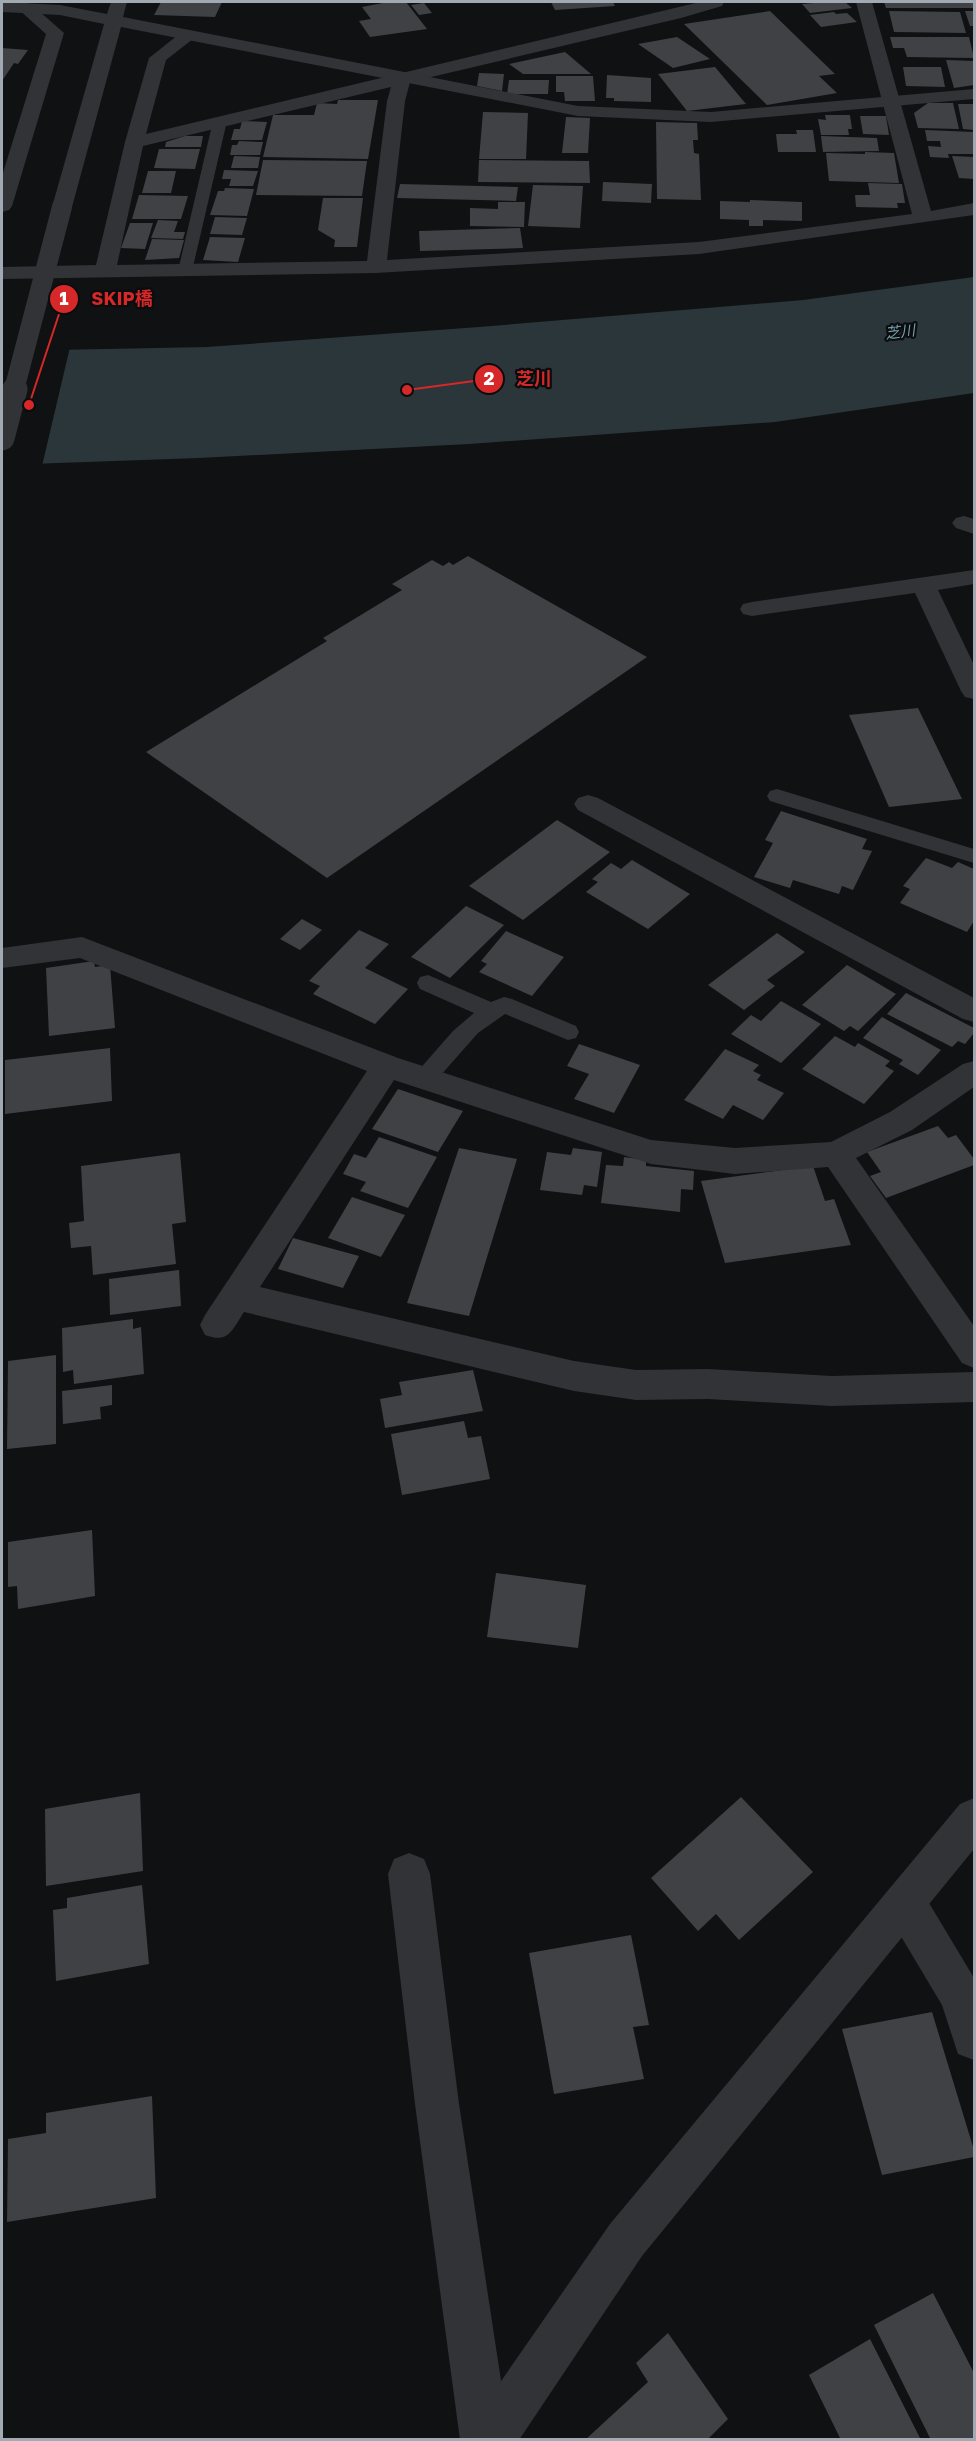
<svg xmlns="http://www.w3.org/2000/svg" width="976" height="2441" viewBox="0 0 976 2441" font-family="'Golos Text','Noto Sans JP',sans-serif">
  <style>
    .water { fill: #2a363a }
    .pier { fill: #101112 }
    .building { fill: #3f4145 }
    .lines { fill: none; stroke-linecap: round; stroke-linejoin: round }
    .service { fill: #313337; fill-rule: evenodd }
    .minor { fill: #313337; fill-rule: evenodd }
    .tertiary { fill: #313337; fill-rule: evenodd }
    .tertiary-bridge-far1 { stroke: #313337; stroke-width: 20 }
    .tertiary-bridge { stroke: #313337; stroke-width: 25 }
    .labels { text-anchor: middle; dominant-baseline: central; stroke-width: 4.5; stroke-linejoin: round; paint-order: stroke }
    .far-water-label { font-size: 15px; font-style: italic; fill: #77a0af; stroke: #0b0c0d }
    .leader { fill: none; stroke: #d62828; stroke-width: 2 }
    .callout-dot { fill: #d62828; stroke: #0b0c0d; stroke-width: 2 }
    .mark-label { font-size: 18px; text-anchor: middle; font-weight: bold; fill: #fff }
    .callout-label { font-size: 18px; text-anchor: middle; font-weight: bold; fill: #d62828; stroke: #0b0c0d; stroke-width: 4.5; stroke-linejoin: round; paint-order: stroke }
  </style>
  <rect width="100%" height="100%" fill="#101112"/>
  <path class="water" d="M 974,277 L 974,393 L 775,422 L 469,444 L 199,458 L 2,465 L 2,351 L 207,347 L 479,327 L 803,300 Z"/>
  <path class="pier" d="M 70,347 L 42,466 L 2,468 L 2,348 Z"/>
  <g class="building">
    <path d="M 161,2 L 222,2 L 215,17 L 154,15 Z"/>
    <path d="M 388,2 L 406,2 L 427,29 L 370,37 L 359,21 L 371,19 L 362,7 Z"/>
    <path d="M 551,2 L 613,2 L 615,6 L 555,10 Z"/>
    <path d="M 825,2 L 845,2 L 852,8 L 810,13 L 802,4 Z"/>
    <path d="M 884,2 L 974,2 L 974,8 L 886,8 Z"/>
    <path d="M 424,3 L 432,13 L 419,15 L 411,5 Z"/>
    <path d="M 770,11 L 835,74 L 819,76 L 837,93 L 767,105 L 684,24 Z"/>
    <path d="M 889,11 L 960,12 L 966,33 L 894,32 Z"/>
    <path d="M 965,11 L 974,11 L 974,26 L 970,26 Z"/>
    <path d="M 834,12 L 836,14 L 847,13 L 857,22 L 821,27 L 810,15 Z"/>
    <path d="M 677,37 L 710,59 L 673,68 L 638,44 Z"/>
    <path d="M 890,37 L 969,37 L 974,58 L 907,57 L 904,48 L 893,48 Z"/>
    <path d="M 2,48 L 28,50 L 18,64 L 14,63 L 2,81 Z"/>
    <path d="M 565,52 L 591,74 L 523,74 L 509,64 Z"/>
    <path d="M 946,60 L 974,61 L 974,85 L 954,88 Z"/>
    <path d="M 715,67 L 746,104 L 687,111 L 658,74 Z"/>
    <path d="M 903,67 L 941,67 L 945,87 L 906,86 Z"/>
    <path d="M 479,73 L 504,74 L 502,91 L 477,86 Z"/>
    <path d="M 607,75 L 651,78 L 651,102 L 614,101 L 614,98 L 606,98 Z"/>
    <path d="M 556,76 L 593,76 L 595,101 L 565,101 L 564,92 L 556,92 Z"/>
    <path d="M 509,80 L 549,80 L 548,94 L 507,94 Z"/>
    <path d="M 338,100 L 378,100 L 368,159 L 263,157 L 273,115 L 314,115 L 317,103 L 337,104 Z"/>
    <path d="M 928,103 L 953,103 L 959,129 L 918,128 L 914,113 Z"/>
    <path d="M 958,104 L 974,104 L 974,130 L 963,129 Z"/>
    <path d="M 483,112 L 528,113 L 526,159 L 479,159 Z"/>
    <path d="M 825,115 L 850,115 L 852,129 L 848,129 L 849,135 L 821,135 L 818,119 L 826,120 Z"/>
    <path d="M 860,116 L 886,116 L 889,135 L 863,134 Z"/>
    <path d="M 566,117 L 590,118 L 588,153 L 562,153 Z"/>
    <path d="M 242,121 L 267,122 L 262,140 L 231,140 L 234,129 L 240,129 Z"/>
    <path d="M 656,122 L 697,123 L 698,140 L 693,140 L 694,153 L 699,154 L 701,200 L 657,199 Z"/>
    <path d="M 796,130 L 813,130 L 816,152 L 778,152 L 776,134 L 797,134 Z"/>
    <path d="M 925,130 L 974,132 L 974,154 L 948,154 L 949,158 L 930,157 L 928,146 L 941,147 L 940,141 L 927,141 Z"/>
    <path d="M 185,136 L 203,136 L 201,147 L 165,147 L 166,142 Z"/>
    <path d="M 821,136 L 877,138 L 879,151 L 823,152 Z"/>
    <path d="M 239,141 L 263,142 L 260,155 L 230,155 L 232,145 L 237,145 Z"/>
    <path d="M 159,149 L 200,149 L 195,169 L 154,168 Z"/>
    <path d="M 865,152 L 894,153 L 899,183 L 829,181 L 826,153 L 865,154 Z"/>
    <path d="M 234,156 L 260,157 L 258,168 L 231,168 Z"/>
    <path d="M 952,156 L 974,157 L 974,179 L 959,178 Z"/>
    <path d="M 263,160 L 367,161 L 362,196 L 256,195 Z"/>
    <path d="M 479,160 L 589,161 L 590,183 L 478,182 Z"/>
    <path d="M 224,170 L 258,171 L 253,186 L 229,186 L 231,179 L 222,179 Z"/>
    <path d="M 148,171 L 176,171 L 171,193 L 142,193 Z"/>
    <path d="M 603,182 L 652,184 L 651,203 L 602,201 Z"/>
    <path d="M 868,183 L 902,184 L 905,203 L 897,203 L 898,208 L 856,207 L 855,195 L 870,195 Z"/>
    <path d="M 400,184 L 518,187 L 516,201 L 397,198 Z"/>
    <path d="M 533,185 L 583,186 L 580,228 L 528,226 Z"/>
    <path d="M 225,188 L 254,189 L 247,216 L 210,215 L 218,191 L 224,191 Z"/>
    <path d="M 139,195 L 188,196 L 181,219 L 132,219 Z"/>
    <path d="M 323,198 L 363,198 L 357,247 L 334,247 L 335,240 L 318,230 Z"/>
    <path d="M 750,200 L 802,202 L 802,221 L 763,220 L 763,226 L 749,226 L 749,220 L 720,219 L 720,201 L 750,202 Z"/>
    <path d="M 498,202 L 525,202 L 524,227 L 470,226 L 470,208 L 498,209 Z"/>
    <path d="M 215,217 L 247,218 L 242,235 L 210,234 Z"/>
    <path d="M 158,220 L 178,221 L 174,232 L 185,232 L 183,239 L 151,238 Z"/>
    <path d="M 130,223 L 153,223 L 145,249 L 121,248 Z"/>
    <path d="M 520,228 L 523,248 L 420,251 L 419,231 Z"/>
    <path d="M 210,237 L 245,238 L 238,262 L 203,260 Z"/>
    <path d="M 152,239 L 184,240 L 179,258 L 145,260 Z"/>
    <path d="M 468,556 L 647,657 L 327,878 L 146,752 L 327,641 L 323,638 L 402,590 L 392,584 L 432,560 L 443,566 L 449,562 L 453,565 Z"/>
    <path d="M 918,708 L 962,799 L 889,807 L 849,715 Z"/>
    <path d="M 781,811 L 867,839 L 862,849 L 872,851 L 853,890 L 842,886 L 839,894 L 793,880 L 790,888 L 754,877 L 773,843 L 765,840 Z"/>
    <path d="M 557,820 L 610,852 L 523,920 L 469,886 Z"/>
    <path d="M 926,858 L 952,868 L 958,862 L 974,869 L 974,921 L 967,932 L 900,903 L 910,889 L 903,886 Z"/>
    <path d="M 632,860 L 690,894 L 648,929 L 586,892 L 598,882 L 592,879 L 611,863 L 621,869 Z"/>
    <path d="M 466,906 L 504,925 L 450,978 L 411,957 Z"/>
    <path d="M 302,919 L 322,930 L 300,950 L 280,939 Z"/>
    <path d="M 359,930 L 389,944 L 365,968 L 408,989 L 375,1024 L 313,994 L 320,986 L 309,981 Z"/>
    <path d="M 506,931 L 564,957 L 532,996 L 479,972 L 487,964 L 481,961 Z"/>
    <path d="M 777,933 L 805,952 L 767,980 L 775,986 L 744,1010 L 708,985 Z"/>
    <path d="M 94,961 L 95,967 L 110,965 L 115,1028 L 49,1036 L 46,968 Z"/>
    <path d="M 847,965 L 896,994 L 858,1031 L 850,1026 L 844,1031 L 802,1005 Z"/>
    <path d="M 906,993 L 974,1028 L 974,1033 L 965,1044 L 958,1041 L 952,1047 L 887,1014 Z"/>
    <path d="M 781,1001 L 821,1024 L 781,1063 L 731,1034 L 751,1015 L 761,1021 Z"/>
    <path d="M 882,1017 L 941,1050 L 918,1075 L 899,1064 L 903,1060 L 863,1038 Z"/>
    <path d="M 835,1036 L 855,1047 L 858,1043 L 890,1061 L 885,1066 L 894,1071 L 864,1104 L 802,1069 Z"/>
    <path d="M 579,1044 L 640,1065 L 614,1113 L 574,1099 L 589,1074 L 567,1066 Z"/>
    <path d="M 110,1048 L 112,1101 L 5,1114 L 5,1060 Z"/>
    <path d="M 725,1049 L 759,1065 L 753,1071 L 761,1075 L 757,1080 L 784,1093 L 763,1120 L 733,1105 L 723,1119 L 684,1100 Z"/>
    <path d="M 398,1089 L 463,1111 L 438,1152 L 372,1129 Z"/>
    <path d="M 938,1126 L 948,1138 L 956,1135 L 974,1159 L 974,1165 L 886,1198 L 870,1176 L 881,1172 L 867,1152 Z"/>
    <path d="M 379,1137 L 437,1157 L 408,1208 L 360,1191 L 366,1182 L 343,1174 L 354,1154 L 366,1158 Z"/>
    <path d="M 459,1148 L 517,1159 L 469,1316 L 407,1303 Z"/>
    <path d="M 573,1148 L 602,1152 L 597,1187 L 584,1185 L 582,1195 L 540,1190 L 547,1152 L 571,1155 Z"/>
    <path d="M 180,1153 L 186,1222 L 172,1224 L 176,1264 L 93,1275 L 91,1246 L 71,1248 L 69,1223 L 84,1221 L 81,1166 Z"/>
    <path d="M 624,1157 L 646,1160 L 646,1166 L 694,1171 L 693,1190 L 681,1189 L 680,1212 L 601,1203 L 606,1165 L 623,1166 Z"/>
    <path d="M 813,1166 L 825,1201 L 834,1199 L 851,1245 L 725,1263 L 701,1181 Z"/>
    <path d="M 352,1197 L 405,1215 L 381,1257 L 328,1238 Z"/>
    <path d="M 293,1238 L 359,1256 L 343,1288 L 278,1269 Z"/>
    <path d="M 179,1270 L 181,1306 L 110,1315 L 109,1279 Z"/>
    <path d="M 133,1319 L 133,1329 L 141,1327 L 144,1374 L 74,1384 L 73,1370 L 63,1372 L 62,1328 Z"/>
    <path d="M 56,1355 L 56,1444 L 7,1449 L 8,1361 Z"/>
    <path d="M 473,1370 L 483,1411 L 385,1428 L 380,1399 L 402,1395 L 399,1382 Z"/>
    <path d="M 112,1385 L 112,1405 L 100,1407 L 101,1419 L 63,1424 L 62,1391 Z"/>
    <path d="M 464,1421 L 468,1438 L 481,1436 L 490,1479 L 402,1495 L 391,1434 Z"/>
    <path d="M 92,1530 L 95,1596 L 18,1609 L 17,1586 L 8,1587 L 8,1542 Z"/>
    <path d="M 496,1573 L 586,1585 L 578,1648 L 487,1637 Z"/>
    <path d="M 140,1793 L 143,1871 L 46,1886 L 45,1809 Z"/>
    <path d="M 741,1797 L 813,1872 L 739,1940 L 716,1914 L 698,1931 L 651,1878 Z"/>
    <path d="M 142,1885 L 149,1964 L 56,1981 L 53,1910 L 67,1908 L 67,1898 Z"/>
    <path d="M 631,1935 L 649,2025 L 633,2027 L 644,2079 L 554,2094 L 529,1953 Z"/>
    <path d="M 932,2012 L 974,2150 L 974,2157 L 882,2175 L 842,2029 Z"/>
    <path d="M 152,2096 L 156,2198 L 7,2222 L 8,2139 L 46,2133 L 46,2113 Z"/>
    <path d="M 933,2293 L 974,2373 L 974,2440 L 931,2440 L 874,2325 Z"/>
    <path d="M 668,2333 L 728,2419 L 707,2440 L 585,2440 L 648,2382 L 636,2363 Z"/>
    <path d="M 870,2339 L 921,2440 L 841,2440 L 809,2375 Z"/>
  </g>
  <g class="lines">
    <g class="service">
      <path d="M 220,117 L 227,121 L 192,271 L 185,275 L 178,271 L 213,121 Z"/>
      <path d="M 777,789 L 974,849 L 974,863 L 770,801 L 767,796 L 770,791 Z"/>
      <path d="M 428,975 L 491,1002 L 504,997 L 512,999 L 576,1026 L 579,1032 L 576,1038 L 568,1040 L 505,1014 L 478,1033 L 433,1084 L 425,1087 L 417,1084 L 414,1078 L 417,1072 L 453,1031 L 474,1013 L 420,989 L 417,983 L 420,977 Z"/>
    </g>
    <g class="minor">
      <path d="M 700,2 L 724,2 L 722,6 L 681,18 L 410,82 L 405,101 L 387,260 L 699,242 L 912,214 L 856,2 L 872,2 L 931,211 L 974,203 L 974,215 L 699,254 L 376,273 L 2,279 L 2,267 L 96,265 L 125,142 L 149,58 L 183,31 L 195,31 L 198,35 L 166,60 L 146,134 ZM 391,87 L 387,101 L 367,261 L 117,265 L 143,146 Z"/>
      <path d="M 25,3 L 31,4 L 64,33 L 12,206 L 9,210 L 2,212 L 2,176 L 46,34 L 17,8 Z"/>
      <path d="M 964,516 L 974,519 L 974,534 L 956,528 L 952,523 L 956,518 Z"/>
      <path d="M 974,570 L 974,584 L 938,590 L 974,665 L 974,699 L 965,697 L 961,691 L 915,593 L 752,616 L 743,614 L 740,609 L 743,604 L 752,602 Z"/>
      <path d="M 588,795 L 598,798 L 974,998 L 974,1022 L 963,1019 L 578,810 L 574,804 L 578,798 Z"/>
      <path d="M 82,937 L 398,1058 L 651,1140 L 735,1148 L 831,1142 L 890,1112 L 963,1064 L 974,1061 L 974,1087 L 912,1130 L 856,1158 L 974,1326 L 974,1368 L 962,1363 L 828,1167 L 735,1174 L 651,1164 L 394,1080 L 260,1287 L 574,1361 L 636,1370 L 708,1369 L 832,1376 L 974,1372 L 974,1402 L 832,1406 L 708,1399 L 636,1400 L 574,1391 L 244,1312 C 232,1330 229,1344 205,1335 L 200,1325 L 205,1315 L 367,1071 L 80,958 L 2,968 L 2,948 Z"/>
      <path d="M 409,1853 L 424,1859 L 430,1874 L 459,2104 L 510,2440 L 460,2440 L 415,2104 L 388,1874 L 394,1859 Z"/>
      <path d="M 905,1882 L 920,1888 L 974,1978 L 974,2060 L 958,2054 L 942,2005 L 890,1918 L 884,1903 L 890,1888 Z"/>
    </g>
    <g class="tertiary">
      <path d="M 2,2 L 60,5 L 107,14 L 111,2 L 127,2 L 123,17 L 578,106 L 711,112 L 974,89 L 974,99 L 711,122 L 578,116 L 121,27 L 72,207 L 69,211 L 55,211 L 52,207 L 104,24 L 60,15 L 2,12 Z"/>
      <path d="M 974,1798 L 974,1849 L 642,2256 L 519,2440 L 465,2440 L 472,2423 L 610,2224 L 960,1804 Z"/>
    </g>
    <path class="tertiary-bridge-far1" d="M 14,390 L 62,207"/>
    <path class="tertiary-bridge" d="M 2,438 L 15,389"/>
  </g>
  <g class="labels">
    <g class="far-water-label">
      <text transform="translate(900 331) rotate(-7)">芝川</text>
    </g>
  </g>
  <path class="leader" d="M29 405L64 299M407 390L489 379"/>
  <g class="callout-dot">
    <circle cx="29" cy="405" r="6"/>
    <circle cx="407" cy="390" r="6"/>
    <circle cx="64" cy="299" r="15"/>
    <circle cx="489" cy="379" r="15"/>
  </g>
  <g class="mark-label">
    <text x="64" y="305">1</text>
    <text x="489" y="385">2</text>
  </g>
  <g class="callout-label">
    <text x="122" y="305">SKIP橋</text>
    <text x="534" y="385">芝川</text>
  </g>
  <rect width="976" height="2441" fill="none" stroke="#a1aab3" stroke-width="6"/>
</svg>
